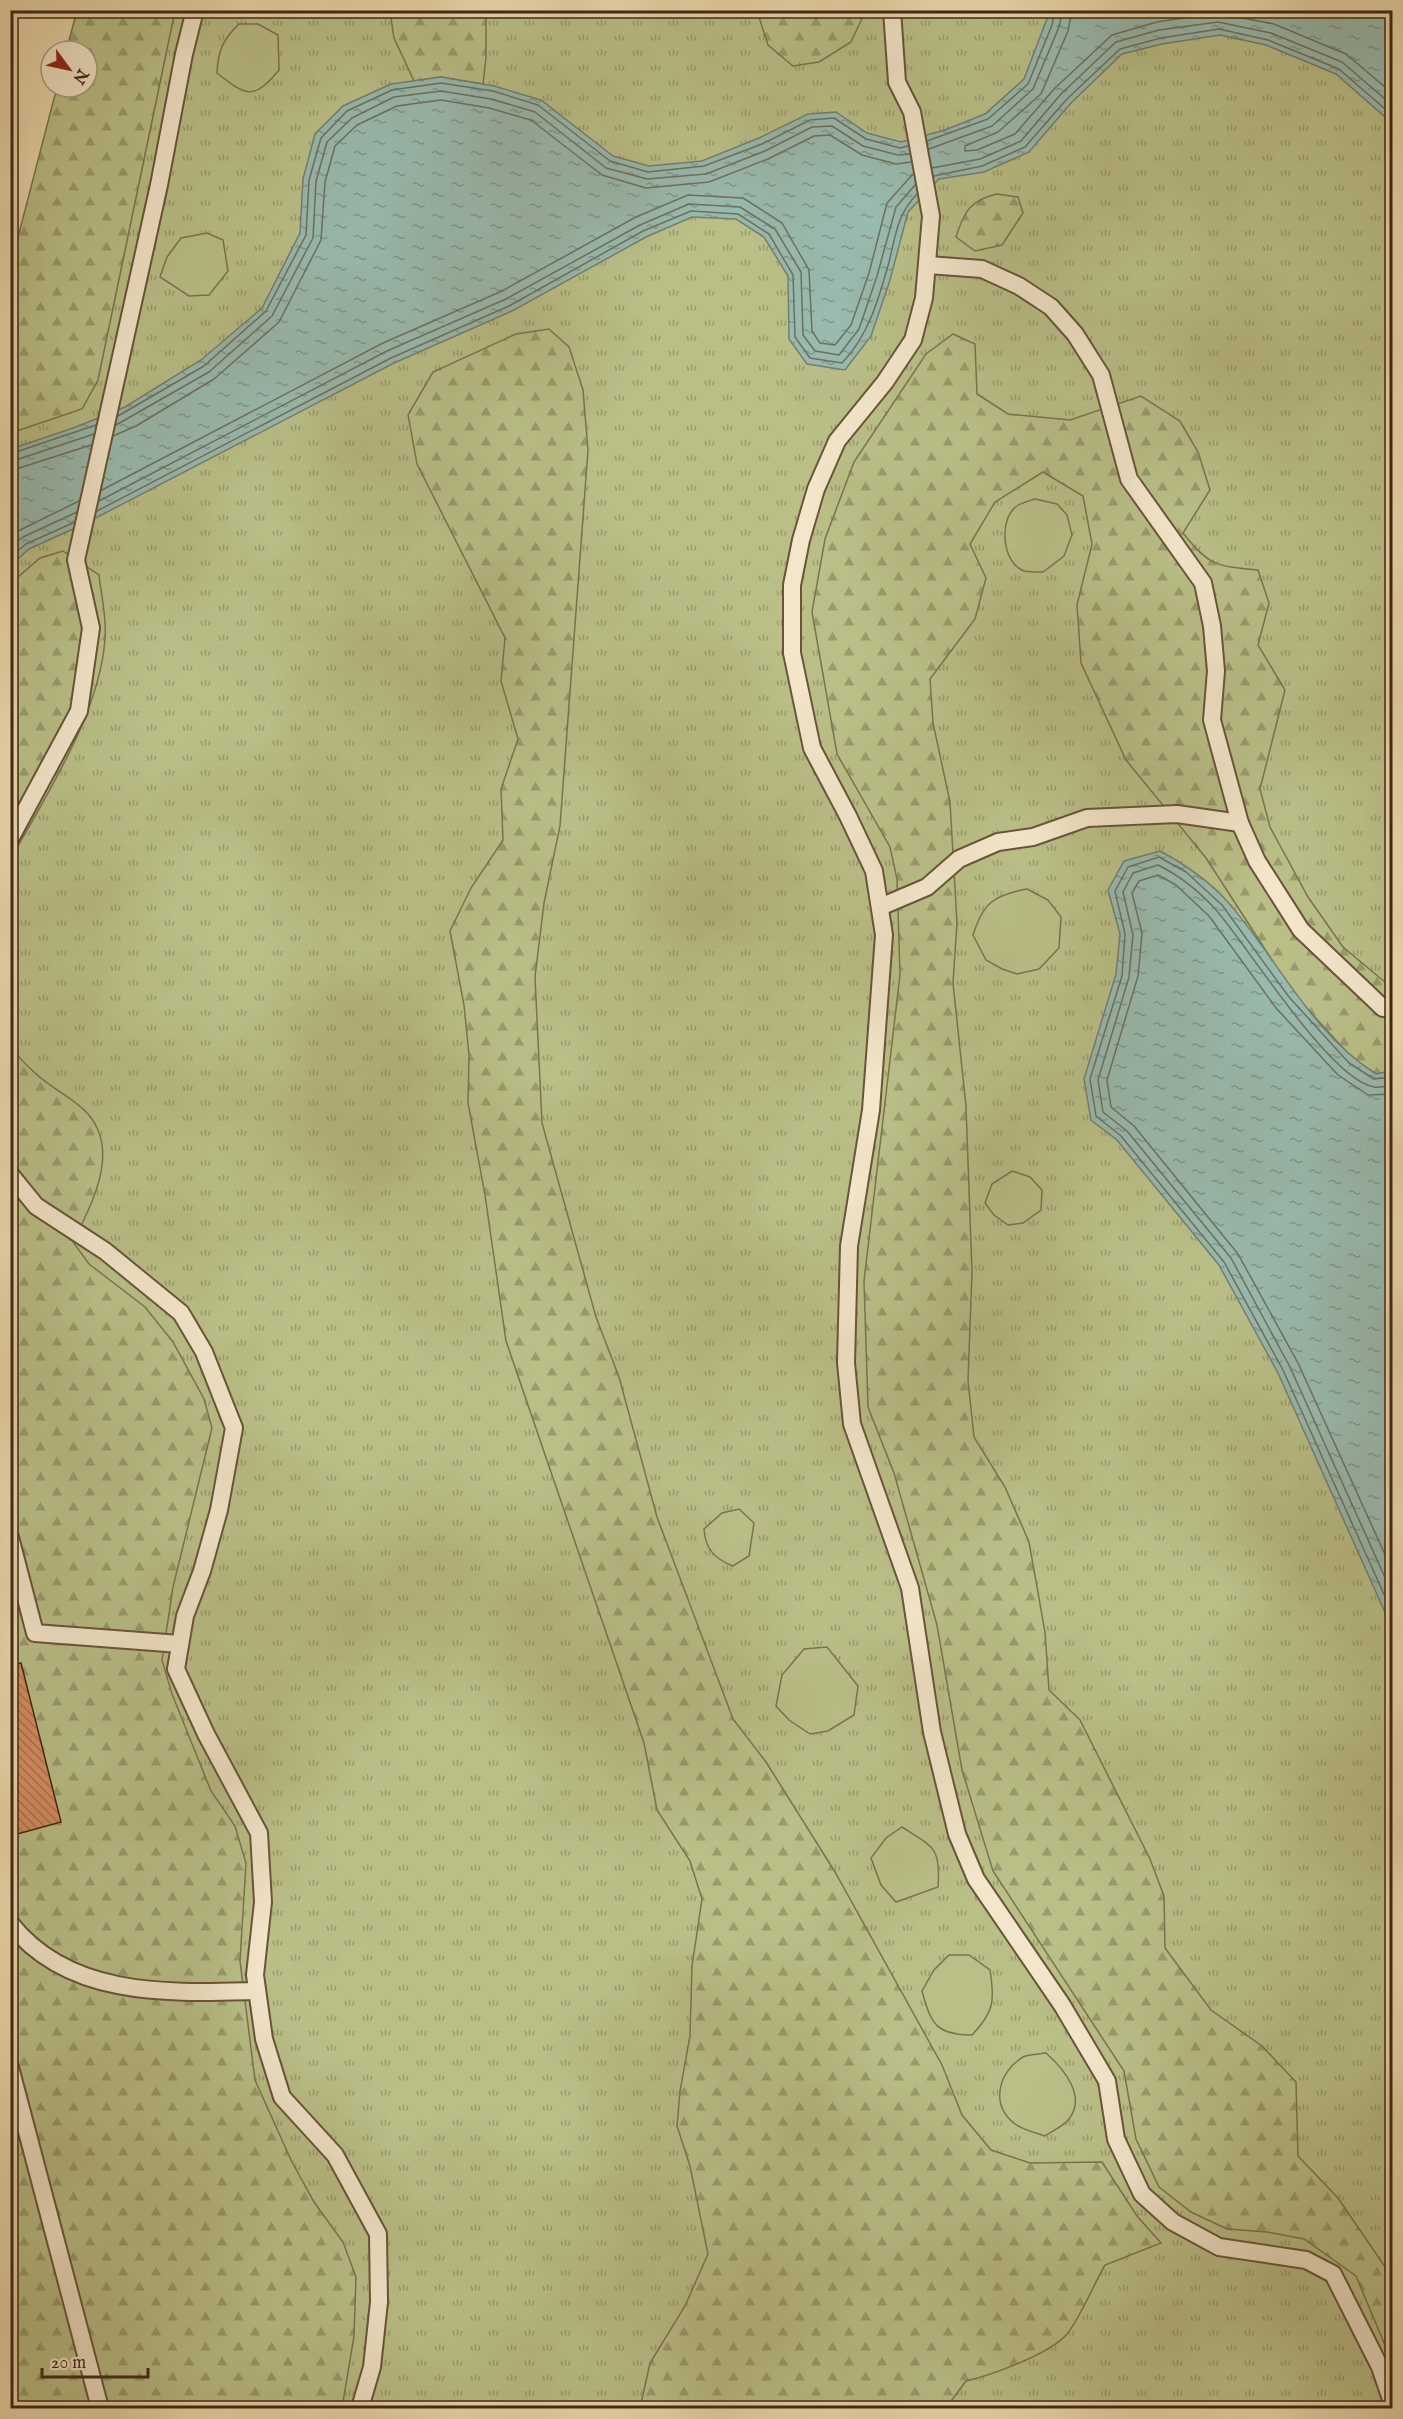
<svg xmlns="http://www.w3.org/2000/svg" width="1403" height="2419" viewBox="0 0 1403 2419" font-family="'IM FELL English',serif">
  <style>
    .grass { fill: url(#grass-tufts); stroke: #7c734e; stroke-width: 1.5 }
    .forest { fill: url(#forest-firs); stroke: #7c734e; stroke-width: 1.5 }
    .pitch { fill: #babf88; stroke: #7c734e; stroke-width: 1.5 }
    .water { fill: url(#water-ripples); stroke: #757f70; stroke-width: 1.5 }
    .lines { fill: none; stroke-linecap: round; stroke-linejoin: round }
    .shore { stroke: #6c7061; stroke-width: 1.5 }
    .building { fill: url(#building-back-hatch); stroke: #3f2714; stroke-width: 1.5 }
    .service-casing { stroke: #6a543a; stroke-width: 20 }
    .service { stroke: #f3e6ca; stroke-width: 16 }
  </style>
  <defs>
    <pattern id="grass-tufts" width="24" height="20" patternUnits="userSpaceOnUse" patternTransform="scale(1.5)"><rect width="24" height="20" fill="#babf88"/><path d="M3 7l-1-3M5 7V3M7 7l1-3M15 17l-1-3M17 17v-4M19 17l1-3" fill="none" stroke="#999b6e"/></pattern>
    <pattern id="forest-firs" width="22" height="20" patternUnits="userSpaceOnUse" patternTransform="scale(1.5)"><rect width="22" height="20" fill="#babf88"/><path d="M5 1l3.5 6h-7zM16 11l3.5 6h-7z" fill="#999b6e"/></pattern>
    <pattern id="water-ripples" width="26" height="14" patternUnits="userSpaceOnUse" patternTransform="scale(1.5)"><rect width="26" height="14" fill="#99baae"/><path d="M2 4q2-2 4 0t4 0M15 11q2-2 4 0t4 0" fill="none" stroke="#7e978c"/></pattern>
    <pattern id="building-back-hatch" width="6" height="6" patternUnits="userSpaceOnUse" patternTransform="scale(1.5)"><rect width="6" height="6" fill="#d48e62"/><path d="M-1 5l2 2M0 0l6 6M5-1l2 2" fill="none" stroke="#ad7450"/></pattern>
  </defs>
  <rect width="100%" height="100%" fill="#ecd9ad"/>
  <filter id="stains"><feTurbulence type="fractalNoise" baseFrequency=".00333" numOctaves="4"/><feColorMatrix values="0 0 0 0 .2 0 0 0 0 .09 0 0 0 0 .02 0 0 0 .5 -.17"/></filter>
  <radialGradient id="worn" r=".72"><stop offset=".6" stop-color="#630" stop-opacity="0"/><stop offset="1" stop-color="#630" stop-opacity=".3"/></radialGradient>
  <path class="grass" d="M 96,11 L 1392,11 L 1392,2408 L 225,2408 L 11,1446 L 11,332 L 87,87 L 87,51 Z"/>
  <g class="forest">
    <path d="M 862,10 L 864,14 L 851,42 L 819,62 L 793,66 L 768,45 L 757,11 Z"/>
    <path d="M 77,11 L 175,11 L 98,380 L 82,409 L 11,433 L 11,264 L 57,87 L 87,87 L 87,51 L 66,51 Z"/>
    <path d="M 390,11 L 486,11 L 486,58 L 483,84 L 441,77 L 414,81 L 394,38 Z"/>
    <path d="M 997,194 L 1018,197 L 1023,213 L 1002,245 L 975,251 L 956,237 C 964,212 970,200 997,194 Z"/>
    <path d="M 549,329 L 569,347 L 583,390 L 588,450 L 560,826 L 544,903 L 535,977 L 542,1123 L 596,1317 L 619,1377 L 657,1517 L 733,1719 L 766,1762 L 835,1872 L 942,2065 L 962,2115 L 991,2150 L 1030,2163 L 1102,2162 L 1137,2216 L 1161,2243 L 1105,2265 C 1094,2284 1080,2318 1067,2334 C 1050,2354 992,2375 966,2381 L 946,2408 L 640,2408 L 650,2363 L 685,2306 L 708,2254 L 690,2166 L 677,2126 L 680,2091 L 690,2036 L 692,1966 L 702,1899 L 690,1861 L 657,1810 L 644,1743 L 506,1341 L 485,1195 L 468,1103 L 469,1055 L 464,1005 L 450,931 L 471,888 L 503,840 L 501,789 L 518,739 L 501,681 L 505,638 L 417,464 L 408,415 L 433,372 L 516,334 Z"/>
    <path d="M 953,334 L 975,344 L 977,394 L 1008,414 L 1070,420 L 1141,396 L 1180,421 L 1198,452 L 1210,490 L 1183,533 C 1209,566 1216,566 1258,570 L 1269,603 L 1258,645 L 1285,690 L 1260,789 L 1270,827 L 1308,897 L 1343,947 L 1392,988 L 1392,1071 L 1376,1074 L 1353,1059 L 1294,994 L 1206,858 L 1126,760 L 1081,663 L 1077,605 L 1092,544 L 1083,496 L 1043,472 L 995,502 L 970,544 L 986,578 L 975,619 L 930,679 L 933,723 L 950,802 L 957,923 L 953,983 L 966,1106 L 972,1272 L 968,1381 L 974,1437 L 1005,1487 L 1029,1542 L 1045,1632 L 1049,1690 L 1080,1720 L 1150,1859 L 1164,1896 L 1165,1948 L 1211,2010 L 1262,2046 L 1296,2082 L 1298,2156 L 1338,2198 L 1392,2277 L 1392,2362 L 1356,2276 L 1304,2239 L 1267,2232 L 1227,2229 L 1191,2212 L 1159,2187 L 1136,2139 L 1124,2071 L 993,1871 L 962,1770 L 937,1625 L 894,1473 L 868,1407 L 864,1281 L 900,975 L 897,879 L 890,847 L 837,754 L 812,612 L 825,539 L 854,462 L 926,354 Z"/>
    <path d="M 63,551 L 99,575 C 101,595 107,618 105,639 C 100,711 49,791 14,853 L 11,865 L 11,583 L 40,558 Z"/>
    <path d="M 10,1035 C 13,1053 21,1060 34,1072 C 50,1088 74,1098 88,1114 C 121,1152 91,1205 73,1242 L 89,1264 L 145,1307 L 173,1342 L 204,1399 L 212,1428 L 173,1587 L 162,1660 L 172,1694 L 211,1791 L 235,1826 L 246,1863 L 240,1961 L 255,2080 L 291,2160 L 314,2202 L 343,2242 L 356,2277 L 354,2336 L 342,2408 L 11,2408 Z"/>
  </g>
  <g class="pitch">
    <path d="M 239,24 L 258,24 L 278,35 L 279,70 C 254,100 247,97 217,73 C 218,51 223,39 239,24 Z"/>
    <path d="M 207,233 L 223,240 L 228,271 L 209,295 L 189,296 L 160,277 L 167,257 L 181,238 Z"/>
    <path d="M 1035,499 L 1057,504 L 1067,515 L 1072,535 L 1064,556 L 1043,572 C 1037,572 1030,572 1024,571 C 1002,563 998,519 1017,506 C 1021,503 1029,501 1035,499 Z"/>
    <path d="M 1027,889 L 1048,900 L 1061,917 L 1059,948 L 1039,969 L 1017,974 L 1002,969 L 986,960 L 973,935 C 983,903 994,895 1027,889 Z"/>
    <path d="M 1012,1171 L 1030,1177 L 1042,1190 L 1041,1210 L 1023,1223 L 1008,1225 L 994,1215 L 985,1203 L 992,1184 Z"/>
    <path d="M 739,1509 L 754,1523 L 749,1556 L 733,1566 C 715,1559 705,1549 704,1529 L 722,1513 Z"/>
    <path d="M 827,1647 L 858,1686 L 854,1715 L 828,1731 L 810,1734 L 789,1720 L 776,1706 L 782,1675 L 804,1649 Z"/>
    <path d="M 902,1827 C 933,1847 941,1847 938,1887 L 896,1902 L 881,1885 L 871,1858 L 886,1838 Z"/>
    <path d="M 949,1955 L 969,1955 L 990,1970 C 995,2001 994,2012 972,2035 C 936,2035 931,2024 922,1991 L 934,1970 Z"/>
    <path d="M 1046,2053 C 1063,2068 1087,2096 1069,2119 C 1064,2126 1052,2131 1045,2136 C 1036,2133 1023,2130 1015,2124 C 990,2105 998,2072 1023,2057 C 1029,2054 1039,2054 1046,2053 Z"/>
  </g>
  <g class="water">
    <path d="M 1050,11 L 1392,11 L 1392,123 L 1336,74 L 1266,45 L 1220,35 L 1162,44 L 1122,54 L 1071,103 L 1029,152 L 984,172 L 939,179 L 908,212 L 890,280 L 871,336 L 845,370 L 807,364 L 789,339 L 788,276 L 764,237 L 736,219 L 692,217 L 646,237 L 512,311 L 394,363 L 86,523 L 29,549 L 11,565 L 11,449 L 76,427 L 125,407 L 201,360 L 262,308 L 300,233 L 303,179 L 315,134 L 343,106 L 391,84 L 441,77 L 494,86 L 541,100 L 613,156 L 649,166 L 702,161 L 759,138 L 808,114 L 836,112 L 867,133 L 901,142 L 945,130 L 985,114 L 1024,79 Z"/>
    <path d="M 1160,851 C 1184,864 1207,879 1226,900 C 1278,958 1308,1030 1376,1074 L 1392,1071 L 1392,1628 L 1278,1373 L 1219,1265 L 1117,1140 L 1091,1120 L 1084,1079 L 1116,974 L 1120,934 L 1108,890 L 1124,861 Z"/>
  </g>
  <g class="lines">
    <g class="shore">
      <path d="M 1072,10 L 1068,31 L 1041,94 L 998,132 L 965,146 L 965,151 L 977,150 L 1015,134 L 1055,88 L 1112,35 L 1157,22 L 1216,13 L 1274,24 L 1346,54 L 1392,93"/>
      <path d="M 927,141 L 988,119 L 1028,84 L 1052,25 L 1055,10"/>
      <path d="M 929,149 L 992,126 L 1033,89 L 1059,27 L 1063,10"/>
      <path d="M 932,168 L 980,159 L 1021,141 L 1061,94 L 1116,42 L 1159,30 L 1218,22 L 1271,33 L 1342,62 L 1392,105"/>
      <path d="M 934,176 L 982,166 L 1025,147 L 1067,99 L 1120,49 L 1161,38 L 1219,29 L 1268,40 L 1339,69 L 1392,115"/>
      <path d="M 118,416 L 204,366 L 266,311 L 306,235 L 309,180 L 321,138 L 347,111 L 392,90 L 441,83 L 493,91 L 538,105 L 610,161 L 648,172 L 704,166 L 762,144 L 810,120 L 834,118 L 866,139 L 900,148 L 908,146"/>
      <path d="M 116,425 L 209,372 L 272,316 L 313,238 L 316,181 L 327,142 L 352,118 L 394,97 L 441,91 L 491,99 L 535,112 L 606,168 L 647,179 L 706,174 L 765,151 L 812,127 L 832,126 L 863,146 L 898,155 L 910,154"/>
      <path d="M 113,436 L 136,426 L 214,379 L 279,322 L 321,240 L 325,182 L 335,146 L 357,125 L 397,106 L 441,100 L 489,108 L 531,120 L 602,175 L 646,188 L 709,182 L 768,159 L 814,136 L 830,135 L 862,155 L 896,164 L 911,162"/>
      <path d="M 10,454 L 96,425"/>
      <path d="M 10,462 L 94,434"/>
      <path d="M 10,471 L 91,445"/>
      <path d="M 102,490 L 383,343 L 502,291 L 636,217 L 688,195 L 743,198 L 782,223 L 809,270 L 812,331 L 820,343 L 835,345 L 851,325 L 869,273 L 887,203 L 913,174"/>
      <path d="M 99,501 L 387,351 L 506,299 L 640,225 L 689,204 L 740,207 L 775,229 L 801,272 L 803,335 L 815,351 L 839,355 L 859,329 L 877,276 L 896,207 L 915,185"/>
      <path d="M 97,511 L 391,358 L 509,306 L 643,231 L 691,211 L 738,214 L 769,234 L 793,275 L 795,337 L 810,358 L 842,363 C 869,335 879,298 889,262 C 896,234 897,215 917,194"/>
      <path d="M 10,535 L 79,501"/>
      <path d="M 10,547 L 23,537 L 77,512"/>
      <path d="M 10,557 L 26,544 L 75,522"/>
      <path d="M 1392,1077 L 1374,1079 L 1349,1063 L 1289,997 L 1222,905 L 1186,872 L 1159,857 L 1128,867 L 1115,891 L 1125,934 L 1122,976 L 1090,1079 L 1096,1116 L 1121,1136 L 1224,1262 L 1283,1370 L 1392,1612"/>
      <path d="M 1392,1085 C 1387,1086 1380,1088 1374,1087 C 1330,1080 1248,946 1216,910 C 1200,892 1180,876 1158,865 L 1133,873 L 1123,892 L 1133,935 L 1129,977 L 1098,1080 L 1103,1112 L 1127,1131 L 1231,1258 L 1290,1367 L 1392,1593"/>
      <path d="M 1392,1094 L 1368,1095 L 1338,1075 L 1276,1008 L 1209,916 L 1176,885 L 1158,875 L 1139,881 L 1132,893 L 1142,933 L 1138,976 L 1107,1080 L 1111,1107 L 1134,1126 L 1238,1254 L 1298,1363 L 1392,1570"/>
    </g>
  </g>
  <path class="building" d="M 21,1663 L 61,1822 L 10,1836 L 10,1665 Z"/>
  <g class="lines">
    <g class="service-casing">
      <g id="service">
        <path d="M 892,10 L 897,82 L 912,112 L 931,216 L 924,298 L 913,340 L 885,382 L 837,441 L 816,489 L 801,540 L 792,585 L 792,653 L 812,748 L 848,816 L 874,871 L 884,935 L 871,1110 L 849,1246 L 846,1363 L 852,1424 L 910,1588 L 932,1732 L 957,1834 L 976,1879 L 1062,2005 L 1107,2081 L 1116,2139 L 1142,2194 L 1173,2222 L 1219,2247 L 1306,2260 L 1333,2274 L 1380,2367 L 1392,2402"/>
        <path d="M 928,265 L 982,269 L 1019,286 L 1051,307 L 1075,334 L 1101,375 L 1129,479 L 1203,583 L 1212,626 L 1216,671 L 1212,720 L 1240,823 L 1257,861 L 1301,930 L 1383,1008"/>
        <path d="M 10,839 L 79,711 L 91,628 L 76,560 L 159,185 L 184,54 L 195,10"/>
        <path d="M 880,907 L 927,887 L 959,859 L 998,842 L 1033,837 L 1087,818 L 1177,814 L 1240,823"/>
        <path d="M 10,1174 L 36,1206 L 105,1251 L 181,1313 L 204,1352 L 234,1428 L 219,1510 L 202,1571 L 185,1616 L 176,1669 L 206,1734 L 259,1833 L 263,1902 L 255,1975 L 264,2039 L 282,2097 L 335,2155 L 378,2234 L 379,2302 L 372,2367 L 360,2408"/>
        <path d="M 10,1537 L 35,1633 L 180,1644"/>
        <path d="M 10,1923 C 69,1999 172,1993 257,1991"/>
        <path d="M 10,2067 L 100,2408"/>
      </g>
    </g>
    <use href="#service" class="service"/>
  </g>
  <rect width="1403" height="2419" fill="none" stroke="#ecd9ad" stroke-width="36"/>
  <rect x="12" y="12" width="1379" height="2395" fill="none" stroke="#3f2714" stroke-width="3"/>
  <rect x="18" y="18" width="1367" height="2383" fill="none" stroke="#3f2714" stroke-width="1.5"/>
  <g transform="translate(69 69) rotate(123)"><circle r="28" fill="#f3e6ca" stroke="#ab9a81" stroke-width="1.5"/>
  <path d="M0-4.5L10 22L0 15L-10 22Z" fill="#8f2418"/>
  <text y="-9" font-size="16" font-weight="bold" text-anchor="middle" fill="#3f2714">N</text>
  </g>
  <path d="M42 2368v9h106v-9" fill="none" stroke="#3f2714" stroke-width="3"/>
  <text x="51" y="2368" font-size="18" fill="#3f2714" stroke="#f3e6ca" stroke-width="4.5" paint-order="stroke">20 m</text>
  <rect width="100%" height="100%" filter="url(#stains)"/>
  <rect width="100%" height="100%" fill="url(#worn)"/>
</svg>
